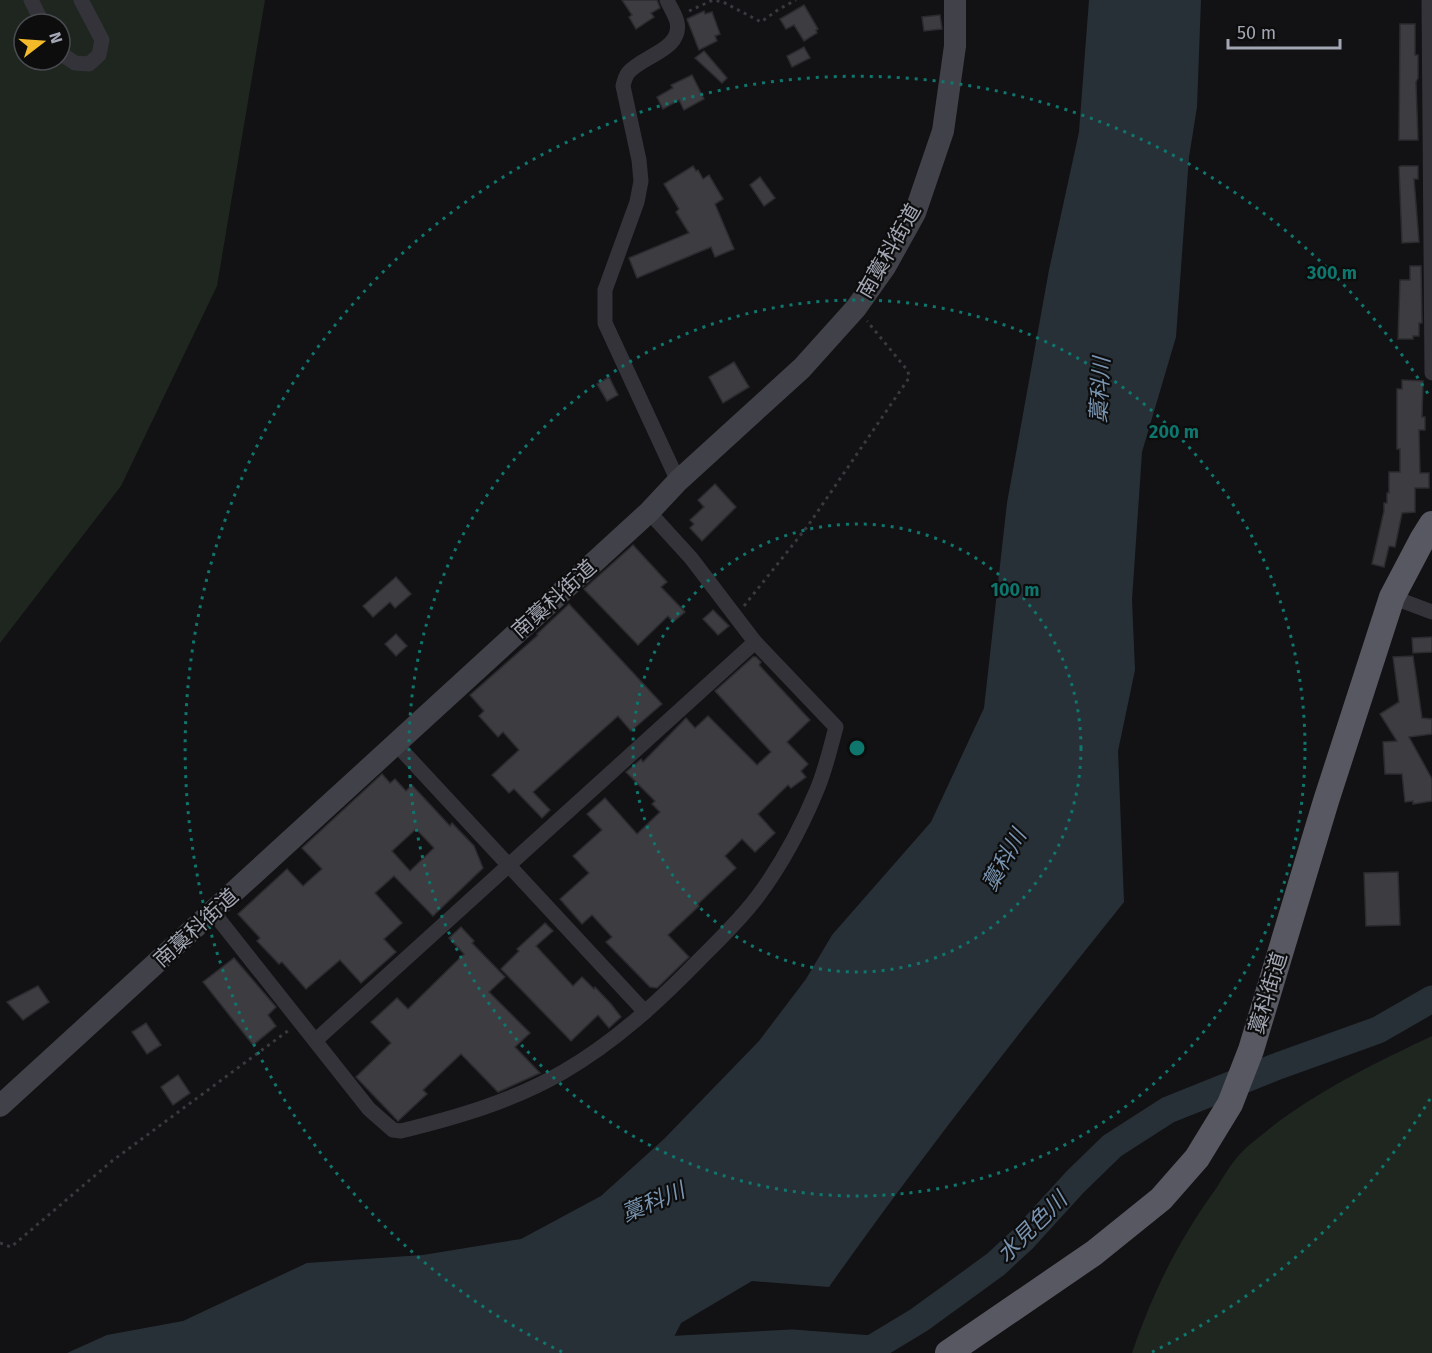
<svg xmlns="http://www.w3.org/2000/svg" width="1432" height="1353" viewBox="0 0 1432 1353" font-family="'Fira Sans','Noto Sans JP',sans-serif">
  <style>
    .green { fill: #1e261f; fill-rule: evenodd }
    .water { fill: #283037 }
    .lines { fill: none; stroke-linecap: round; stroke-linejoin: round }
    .river { stroke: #283037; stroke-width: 27 }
    .building { fill: #3c3c41; stroke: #2c2c30; stroke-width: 1.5; fill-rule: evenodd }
    .path { stroke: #393a40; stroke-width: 3; stroke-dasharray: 3 4.5; stroke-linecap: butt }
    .minor { stroke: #333339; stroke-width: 15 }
    .secondary { stroke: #414249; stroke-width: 22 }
    .trunk { stroke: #575861; stroke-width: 26 }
    .ring { fill: none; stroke: #0f766e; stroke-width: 3; stroke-dasharray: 3 6 }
    .labels { text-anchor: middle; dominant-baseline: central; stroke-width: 4.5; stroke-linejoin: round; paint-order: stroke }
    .street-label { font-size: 21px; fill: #a3a7b4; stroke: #0d0d0e }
    .water-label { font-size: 22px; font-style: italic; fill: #7994b0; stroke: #0d0d0e }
    .centre { fill: #0f766e; stroke: #0d0d0e; stroke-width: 3 }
    .ring-label { font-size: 18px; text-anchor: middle; font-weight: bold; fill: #0f766e; stroke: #0d0d0e; stroke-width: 4.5; stroke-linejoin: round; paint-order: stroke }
  </style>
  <rect width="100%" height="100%" fill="#121214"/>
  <g class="green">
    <path d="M 0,0 L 265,0 L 217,286 L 121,486 L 0,643 ZM 24,24 L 60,24 L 60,60 L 24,60 Z"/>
    <path d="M 1432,1036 L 1432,1353 L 1132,1353 C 1153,1292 1177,1243 1215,1190 C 1223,1178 1231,1163 1241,1153 C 1249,1144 1260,1137 1269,1129 C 1319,1090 1375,1063 1432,1036 Z"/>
  </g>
  <path class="water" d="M 1089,0 L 1201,0 L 1197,107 L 1189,157 L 1176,337 L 1142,452 L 1132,600 L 1135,670 L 1118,751 L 1124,902 C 1023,1028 922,1155 829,1287 L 752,1281 L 681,1323 L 666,1353 L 67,1353 L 107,1335 L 183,1321 L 307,1263 L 423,1255 L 521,1239 L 601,1196 L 664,1139 L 759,1041 L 806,979 L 832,935 L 931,822 L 984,708 L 1007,503 L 1049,270 L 1079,132 Z"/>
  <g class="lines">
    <path class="river" d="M 607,1353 L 792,1343 L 871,1349 L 919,1320 L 996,1264 L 1024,1238 L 1075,1182 L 1112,1146 L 1168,1110 L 1278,1066 L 1378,1030 L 1432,999"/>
  </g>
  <g class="building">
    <path d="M 622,0 L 657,0 L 660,8 L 651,13 L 654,17 L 636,29 L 629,17 L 632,15 Z"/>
    <path d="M 804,5 L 818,29 L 816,30 L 817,33 L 804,41 L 794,25 L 786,29 L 780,19 Z"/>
    <path d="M 704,11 L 705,14 L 712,12 L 720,34 L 715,36 L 717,41 L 699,50 L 687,19 Z"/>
    <path d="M 940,15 L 942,29 L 924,31 L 922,17 Z"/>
    <path d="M 1400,24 L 1415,24 L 1415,55 L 1418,55 L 1418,78 L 1416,82 L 1418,140 L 1399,140 Z"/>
    <path d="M 804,47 L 810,58 L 792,67 L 787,56 Z"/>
    <path d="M 704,51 L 727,78 L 722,83 L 695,58 Z"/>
    <path d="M 692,75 L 704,99 L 684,110 L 679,100 L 663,109 L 657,97 L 673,88 L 671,85 Z"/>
    <path d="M 693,166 L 696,171 L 698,170 L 703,179 L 709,175 L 723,199 L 715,204 L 734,249 L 715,257 L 711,247 L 637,278 L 629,258 L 689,233 L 676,212 L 679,209 L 664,184 Z"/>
    <path d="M 1401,166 L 1418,166 L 1418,179 L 1414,179 L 1419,242 L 1402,243 L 1399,167 Z"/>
    <path d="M 760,177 L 775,198 L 764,206 L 750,185 Z"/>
    <path d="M 1410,266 L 1421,266 L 1422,323 L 1419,323 L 1419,336 L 1413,336 L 1413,339 L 1398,339 L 1400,280 L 1410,280 Z"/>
    <path d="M 734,362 L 749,387 L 723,403 L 709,377 Z"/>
    <path d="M 609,377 L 618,395 L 607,401 L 597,384 Z"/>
    <path d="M 1402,380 L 1423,381 L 1422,417 L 1425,417 L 1425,430 L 1419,430 L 1420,473 L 1429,473 L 1429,488 L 1415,488 L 1415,512 L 1402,513 L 1395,547 L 1389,546 L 1384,567 L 1372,564 L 1384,511 L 1384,503 L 1387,503 L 1387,493 L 1389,493 L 1389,472 L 1400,472 L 1400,449 L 1397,449 L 1397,389 L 1402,389 Z"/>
    <path d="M 715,484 L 736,507 L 702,541 L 690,528 L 694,524 L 690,520 L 704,507 L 698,500 Z"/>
    <path d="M 633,545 L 667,582 L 661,587 L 685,612 L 673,622 L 668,616 L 638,645 L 584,589 Z"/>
    <path d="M 396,577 L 411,594 L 395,608 L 390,602 L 373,617 L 363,606 Z"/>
    <path d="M 569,604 L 662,704 L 631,731 L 618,716 L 533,792 L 550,810 L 542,818 L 514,789 L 509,793 L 492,775 L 519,750 L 503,732 L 498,737 L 479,716 L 484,711 L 470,695 L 538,635 L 537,634 Z"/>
    <path d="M 713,610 L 729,626 L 718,635 L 703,619 Z"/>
    <path d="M 396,634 L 407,646 L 396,656 L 385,644 Z"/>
    <path d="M 1432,637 L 1432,652 L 1413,653 L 1412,638 Z"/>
    <path d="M 1413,656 L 1422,718 L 1432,719 L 1432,734 L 1409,737 L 1432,779 L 1432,801 L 1413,804 L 1413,801 L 1405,802 L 1402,774 L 1385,774 L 1383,742 L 1397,741 L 1380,714 L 1399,702 L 1393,657 Z"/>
    <path d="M 753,657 L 756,657 L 761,662 L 759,665 L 810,720 L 787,742 L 808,764 L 801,771 L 806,777 L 791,788 L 788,785 L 758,814 L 775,833 L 755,852 L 742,839 L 725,856 L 736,868 L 698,904 L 699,906 L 668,935 L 689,957 L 657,988 L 650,987 L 606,942 L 612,937 L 592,915 L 582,924 L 560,899 L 589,873 L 573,856 L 602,830 L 587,814 L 605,798 L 637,834 L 660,812 L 652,804 L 655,801 L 626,772 L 641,759 L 643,762 L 686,718 L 695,728 L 708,716 L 757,765 L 771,752 L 715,691 Z"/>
    <path d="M 382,774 L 390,783 L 395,779 L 406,791 L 412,785 L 450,826 L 452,823 L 474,846 L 483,868 L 433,916 L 394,876 L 375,893 L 402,923 L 384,939 L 396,952 L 361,983 L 340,960 L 306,989 L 282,962 L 279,964 L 257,941 L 260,938 L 238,914 L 287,869 L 303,886 L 322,869 L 302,848 ZM 416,829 L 434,848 L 410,871 L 392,851 Z"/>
    <path d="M 1398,872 L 1400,925 L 1366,926 L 1364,873 Z"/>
    <path d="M 545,923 L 553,931 L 536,946 L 573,986 L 582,977 L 594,989 L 595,987 L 611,1004 L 621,1017 L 609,1028 L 598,1015 L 571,1041 L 501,969 L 519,951 L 517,949 Z"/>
    <path d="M 461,927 L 474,941 L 472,943 L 505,977 L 489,992 L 530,1033 L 515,1047 L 540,1073 L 498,1092 L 461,1054 L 423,1090 L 427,1094 L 398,1121 L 356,1077 L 391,1043 L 371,1022 L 397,998 L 408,1009 L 464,954 L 449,938 Z"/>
    <path d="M 234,958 L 276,1007 L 268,1015 L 276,1026 L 253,1045 L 203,982 Z"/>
    <path d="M 38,986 L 49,1002 L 23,1020 L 7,1002 Z"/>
    <path d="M 146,1023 L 161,1045 L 147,1054 L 132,1032 Z"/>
    <path d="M 178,1075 L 190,1093 L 173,1105 L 161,1087 Z"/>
  </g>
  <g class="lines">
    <g class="path">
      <path d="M 689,11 L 713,0 L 723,2 L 761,22 L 779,9 L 796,0"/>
      <path d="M 744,606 L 807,527 L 909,378 L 908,371 L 867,321"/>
      <path d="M 0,1243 L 11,1247 L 112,1161 L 289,1030"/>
    </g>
    <g class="minor">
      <path d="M 31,0 L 43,24"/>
      <path d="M 667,0 C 670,7 675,14 677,22 C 683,50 641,56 628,73 C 625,77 624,82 623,86 L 639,160 L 641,181 L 637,202 L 605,290 L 605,323 L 678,481"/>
      <path d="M 1429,0 L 1432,373"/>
      <path d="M 60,53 L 75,63 L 89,64 L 99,55 L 102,40 L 81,0"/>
      <path d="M 1392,597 L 1432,612"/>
      <path d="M 396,744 L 645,1012"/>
      <path d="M 213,912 L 369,1109 L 393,1130 L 401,1131 C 458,1117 513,1101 563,1072 C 615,1042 658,1002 700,959 C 720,939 741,919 758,896 C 781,865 801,828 816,792 C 825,772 830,749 836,727 L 755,642 L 691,558 L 649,512"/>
      <path d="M 316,1040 L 755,642"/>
    </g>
    <path class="secondary" d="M 0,1106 L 649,512 L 678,481 L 802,368 L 856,308 L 885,267 L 915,213 L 943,131 L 955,46 L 955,0"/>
    <path class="trunk" d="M 948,1353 L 1094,1253 L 1161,1199 L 1197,1158 L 1230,1104 L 1251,1050 L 1326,801 L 1392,597 L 1422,540 L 1432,524"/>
  </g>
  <g class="ring">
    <circle cx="857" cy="748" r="224"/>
    <circle cx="857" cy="748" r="448"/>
    <path d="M1430 1099A672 672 0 0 1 1152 1352M562 1352A672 672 0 1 1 1430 397"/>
  </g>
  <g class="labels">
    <g class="street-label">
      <text transform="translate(889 251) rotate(-60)">南藁科街道</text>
      <text transform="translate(554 599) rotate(-42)">南藁科街道</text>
      <text transform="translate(196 928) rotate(-42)">南藁科街道</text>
      <text transform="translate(1268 993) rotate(-73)">藁科街道</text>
    </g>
    <g class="water-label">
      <text transform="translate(1100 390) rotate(-87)">藁科川</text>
      <text transform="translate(1004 860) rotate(-61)">藁科川</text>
      <text transform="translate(653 1202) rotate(-23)">藁科川</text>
      <text transform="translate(1032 1227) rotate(-45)">水見色川</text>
    </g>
  </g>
  <circle cx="857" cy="748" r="9" class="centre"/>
  <g class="ring-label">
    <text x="1332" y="279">300 m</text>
    <text x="1174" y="438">200 m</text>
    <text x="1015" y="596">100 m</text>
  </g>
  <g transform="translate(42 42) rotate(73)"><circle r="28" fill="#0d0d0e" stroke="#494b50" stroke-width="1.5"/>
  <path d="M0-4.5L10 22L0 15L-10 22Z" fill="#f3ba2a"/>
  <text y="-9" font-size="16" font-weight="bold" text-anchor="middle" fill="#a3a7b4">N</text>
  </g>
  <path d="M1228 39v9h112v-9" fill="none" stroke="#a3a7b4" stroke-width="3"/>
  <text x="1237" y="39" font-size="18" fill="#a3a7b4" stroke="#0d0d0e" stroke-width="4.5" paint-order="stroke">50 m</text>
</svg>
